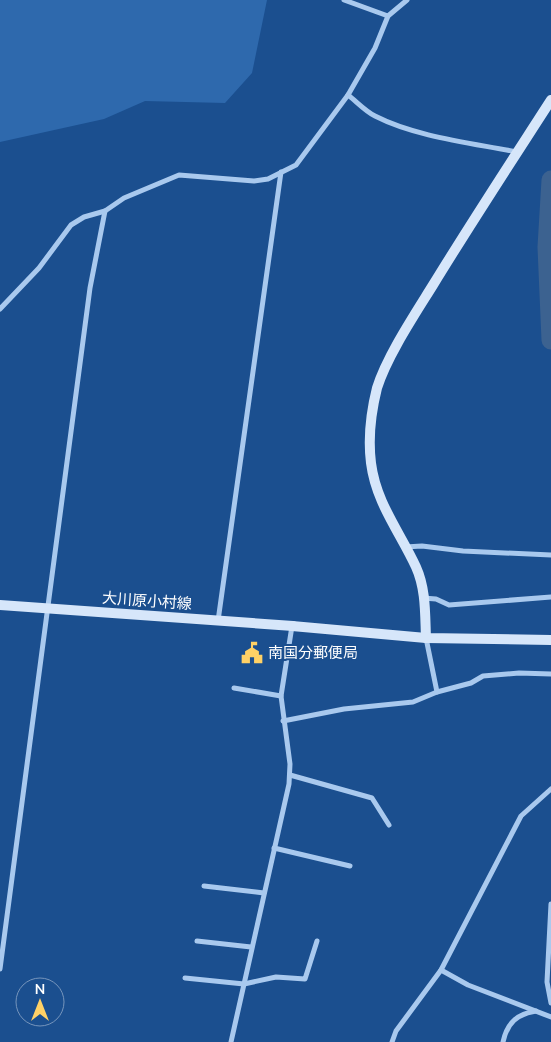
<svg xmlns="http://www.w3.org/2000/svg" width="551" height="1042" viewBox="0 0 551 1042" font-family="'Nunito Sans','Noto Sans JP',sans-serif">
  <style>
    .green { fill: #2e69ad }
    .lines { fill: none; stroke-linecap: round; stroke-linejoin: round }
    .river { stroke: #3c6290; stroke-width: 19 }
    .street { stroke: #a9c9ee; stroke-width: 5 }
    .secondary { stroke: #d6e6fa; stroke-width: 10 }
    .labels { text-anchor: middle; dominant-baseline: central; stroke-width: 4; stroke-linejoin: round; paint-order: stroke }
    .street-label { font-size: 15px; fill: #fff; stroke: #1b4f8f }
    .poi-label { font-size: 15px; fill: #fff; stroke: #1b4f8f; text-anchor: start }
  </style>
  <rect width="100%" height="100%" fill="#1b4f8f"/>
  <path class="green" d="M 0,0 L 267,0 L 252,73 L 225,103 L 145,101 L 104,119 L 0,142 Z"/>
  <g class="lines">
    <path class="river" d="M 551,180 L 547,247 L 551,340"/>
    <g class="street">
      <path d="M 344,0 L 388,16"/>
      <path d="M 348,95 C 356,101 365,111 375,116 C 416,137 472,143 517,152"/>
      <path d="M 0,309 L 39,268 L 71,225 L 84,217 L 105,211 L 124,198 L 179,175 L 254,181 L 268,179 L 296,165 L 348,95 L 375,48 L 388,16 L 407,0"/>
      <path d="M 405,547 L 422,546 L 463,551 L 551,555"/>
      <path d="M 423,598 L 436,599 L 449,605 L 551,597"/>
      <path d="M 218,621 L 281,172"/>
      <path d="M 426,638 L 437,692"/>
      <path d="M 234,688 L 281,696"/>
      <path d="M 283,721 L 344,709 L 413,702 L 437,692 L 471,683 L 483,676 L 519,673 L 551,674"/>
      <path d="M 290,775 L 372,798 L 389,825"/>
      <path d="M 274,848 L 350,866"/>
      <path d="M 204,886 L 264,893"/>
      <path d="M 551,904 L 547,982 L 551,1003"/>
      <path d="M 197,941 L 251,947"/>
      <path d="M 0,969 L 90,288 L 105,211"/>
      <path d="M 441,970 L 468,985 L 551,1017"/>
      <path d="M 185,978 L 244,984 L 276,977 L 305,979 L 317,941"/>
      <path d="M 231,1042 L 289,784 L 290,764 L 281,696 L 292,626"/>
      <path d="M 392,1042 L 396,1031 L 441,970 L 521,816 L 551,789"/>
      <path d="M 503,1042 C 507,1023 517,1014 536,1011"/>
    </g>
    <g class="secondary">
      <path d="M 0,605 L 293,626"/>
      <path d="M 292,626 L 426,638 L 551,640"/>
      <path d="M 426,638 C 425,614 426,589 416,567 C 400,532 376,503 371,463 C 368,439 371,412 377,388 C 387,356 415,314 433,285 C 471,223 511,162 551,100"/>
    </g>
  </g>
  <defs>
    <g id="civic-bare" transform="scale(1.725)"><path d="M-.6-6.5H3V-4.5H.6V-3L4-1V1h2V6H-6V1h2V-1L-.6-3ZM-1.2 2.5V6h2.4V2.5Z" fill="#ffd166" stroke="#1b4f8f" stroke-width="2.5" paint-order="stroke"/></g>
  </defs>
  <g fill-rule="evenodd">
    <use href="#civic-bare" x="252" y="653"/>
  </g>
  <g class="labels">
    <g class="street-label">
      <text transform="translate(147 601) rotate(4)">大川原小村線</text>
    </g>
    <g class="poi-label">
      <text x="268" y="653">南国分郵便局</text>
    </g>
  </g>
  <g transform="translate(40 1002)"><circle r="24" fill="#1b4f8f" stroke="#7695bc"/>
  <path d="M0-4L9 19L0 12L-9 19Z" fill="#ffd166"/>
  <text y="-8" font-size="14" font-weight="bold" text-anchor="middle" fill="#ffffff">N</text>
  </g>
</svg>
